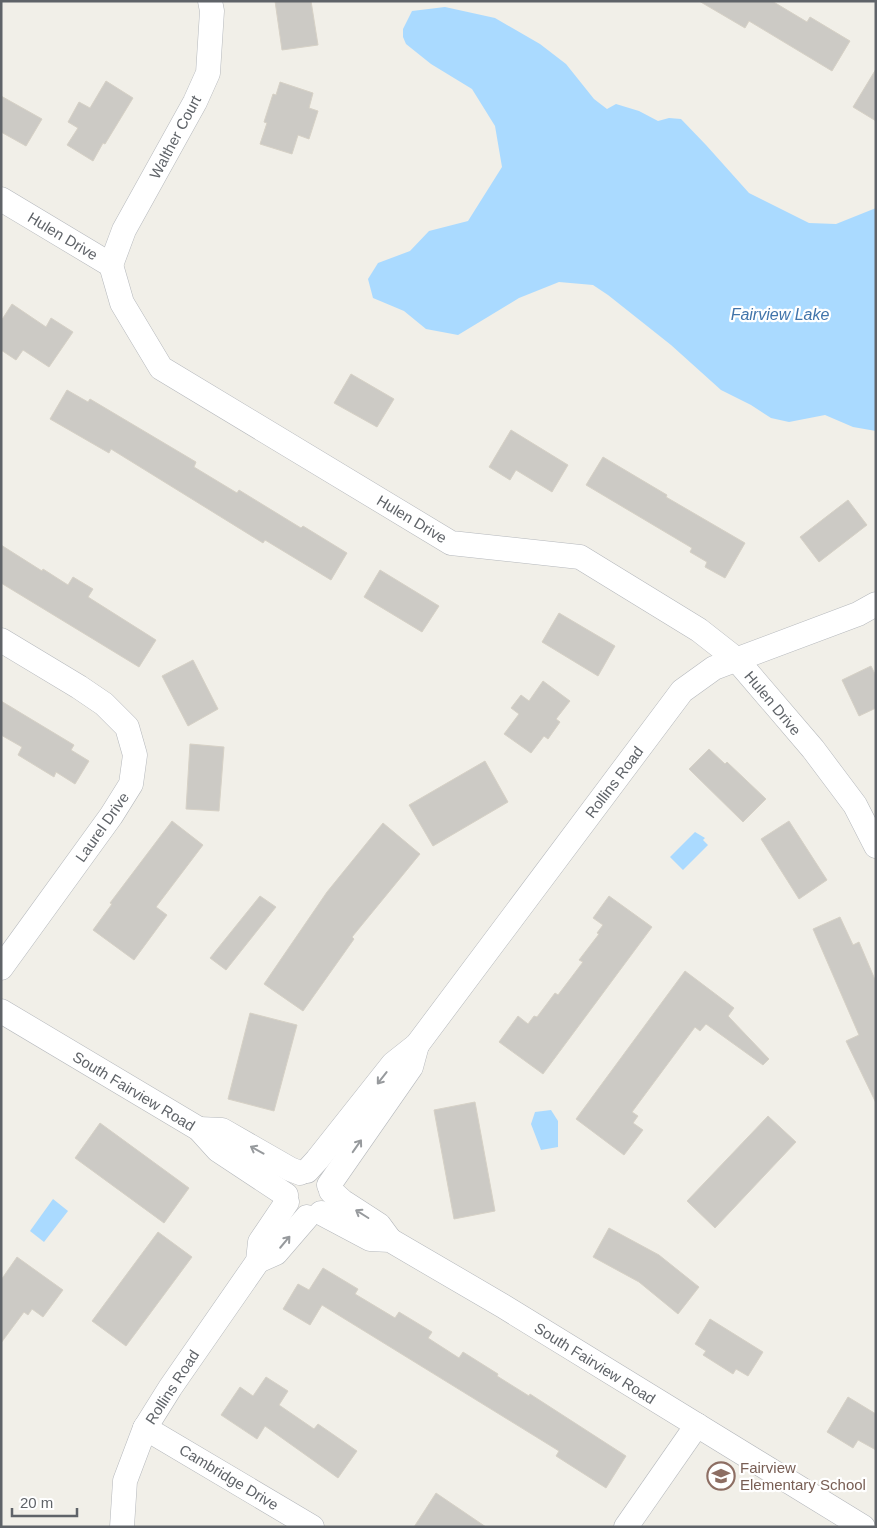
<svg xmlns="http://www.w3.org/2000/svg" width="877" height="1528" viewBox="0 0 877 1528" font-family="Helvetica,sans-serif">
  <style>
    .water { fill: #aadaff }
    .building { fill: #cccac5; stroke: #d6d1c6 }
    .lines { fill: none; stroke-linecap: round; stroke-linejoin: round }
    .minor-casing { stroke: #b5b8bc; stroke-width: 25 }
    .minor { stroke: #fff; stroke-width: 24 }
    .oneway { stroke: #979a9d }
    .labels { text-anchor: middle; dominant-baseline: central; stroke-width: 4.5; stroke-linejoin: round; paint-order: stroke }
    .street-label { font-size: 15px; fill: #5f6368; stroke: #fff }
    .education-label { font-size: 15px; fill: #785e54; stroke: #fff; text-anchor: start }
    .water-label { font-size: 16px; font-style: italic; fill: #4174aa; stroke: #fff }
  </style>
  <rect width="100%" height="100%" fill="#f1efe8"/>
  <g class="water">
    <path d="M 445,7 L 495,18 L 540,44 L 566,64 L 594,99 L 607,109 L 616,104 L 639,111 L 658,121 L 669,118 L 681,119 L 706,145 L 749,193 L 809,223 L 836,224 L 876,208 L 876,431 L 853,427 L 825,415 L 789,422 L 771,418 L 751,405 L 721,390 L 671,345 L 608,295 L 593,285 L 559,282 L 519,298 L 458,335 L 426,329 L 404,311 L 373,298 L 368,279 L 378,263 L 410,251 L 429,231 L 468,221 L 502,167 L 495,126 L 472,89 L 431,64 L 406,44 L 403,37 L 403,29 L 412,11 Z"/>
    <path d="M 695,832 L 705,838 L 703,840 L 708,845 L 683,870 L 670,857 Z"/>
    <path d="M 551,1110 L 558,1121 L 558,1147 L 541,1150 L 531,1124 L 535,1112 Z"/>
    <path d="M 53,1199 L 68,1211 L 44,1242 L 30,1231 Z"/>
  </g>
  <g class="building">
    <path d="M 275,1 L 311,1 L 318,45 L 282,50 Z"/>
    <path d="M 699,1 L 772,1 L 807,22 L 810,17 L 850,41 L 832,71 L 749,21 L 745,28 Z"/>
    <path d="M 876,69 L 876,121 L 853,107 Z"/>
    <path d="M 106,81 L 133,98 L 105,144 L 103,143 L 93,161 L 67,145 L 78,128 L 68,122 L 79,102 L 90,108 Z"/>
    <path d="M 280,82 L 313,93 L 309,108 L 318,111 L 309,139 L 298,135 L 292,154 L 260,144 L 267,123 L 264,122 L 273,94 L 276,95 Z"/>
    <path d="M 1,96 L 42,119 L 26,146 L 1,132 Z"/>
    <path d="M 12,304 L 46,327 L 51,318 L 73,332 L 49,367 L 23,350 L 16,360 L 1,350 L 1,321 Z"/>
    <path d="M 351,374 L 394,399 L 377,427 L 334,403 Z"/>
    <path d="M 67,390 L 88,402 L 90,399 L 196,462 L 194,467 L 237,493 L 239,490 L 301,528 L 303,526 L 347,553 L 331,580 L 265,540 L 263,543 L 111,449 L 109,453 L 50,419 Z"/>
    <path d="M 511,430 L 568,465 L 552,492 L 516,470 L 510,480 L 489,467 Z"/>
    <path d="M 603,457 L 667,495 L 666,497 L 745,543 L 725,578 L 705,567 L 707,562 L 690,552 L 692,548 L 586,485 Z"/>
    <path d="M 848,500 L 867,525 L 819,562 L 800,537 Z"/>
    <path d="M 1,545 L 42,571 L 43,569 L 68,585 L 73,577 L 93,589 L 88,597 L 156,640 L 139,667 L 1,583 Z"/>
    <path d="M 380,570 L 439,606 L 422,632 L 364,597 Z"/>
    <path d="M 559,613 L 615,646 L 598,676 L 542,642 Z"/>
    <path d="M 193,660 L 218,709 L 188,726 L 162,676 Z"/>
    <path d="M 871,666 L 876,676 L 876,708 L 859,716 L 842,680 Z"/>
    <path d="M 543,681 L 570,701 L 556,719 L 560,722 L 548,739 L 544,736 L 531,753 L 504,734 L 519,714 L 511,708 L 521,695 L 529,701 Z"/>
    <path d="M 1,701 L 74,745 L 71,750 L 89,761 L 75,784 L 56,772 L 54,777 L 18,755 L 22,747 L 1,735 Z"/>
    <path d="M 190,744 L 224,747 L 219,811 L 186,809 Z"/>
    <path d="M 709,749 L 725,764 L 727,762 L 766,799 L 743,822 L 689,769 Z"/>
    <path d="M 485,761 L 508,802 L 433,846 L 409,805 Z"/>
    <path d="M 172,821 L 203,845 L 156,907 L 167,915 L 134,960 L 93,930 L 112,904 L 110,903 Z"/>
    <path d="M 789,821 L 827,880 L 799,899 L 761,839 Z"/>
    <path d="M 383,823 L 420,854 L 352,937 L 354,939 L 303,1011 L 264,984 L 327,892 Z"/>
    <path d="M 260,896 L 276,907 L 226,970 L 210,958 Z"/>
    <path d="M 609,896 L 652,927 L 543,1074 L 499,1042 L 518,1016 L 528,1024 L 534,1016 L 537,1017 L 555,993 L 558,995 L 583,962 L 579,960 L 599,934 L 597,933 L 603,925 L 593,918 Z"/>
    <path d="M 840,917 L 853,945 L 859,942 L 876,982 L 876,1103 L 846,1041 L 859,1035 L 813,929 Z"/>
    <path d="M 685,971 L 734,1008 L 728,1016 L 769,1059 L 763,1065 L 706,1024 L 700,1031 L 695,1027 L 632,1112 L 638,1116 L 633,1123 L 643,1130 L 624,1155 L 576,1119 Z"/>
    <path d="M 250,1013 L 297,1025 L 274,1111 L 228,1099 Z"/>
    <path d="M 475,1102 L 495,1211 L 454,1219 L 434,1110 Z"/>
    <path d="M 768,1116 L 796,1142 L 715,1228 L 687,1201 Z"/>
    <path d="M 100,1123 L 189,1188 L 164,1223 L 75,1158 Z"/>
    <path d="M 609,1228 L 659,1255 L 699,1287 L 678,1314 L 639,1282 L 593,1257 Z"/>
    <path d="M 158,1232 L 192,1257 L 126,1346 L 92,1321 Z"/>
    <path d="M 17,1257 L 63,1290 L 43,1317 L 32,1309 L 28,1315 L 24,1312 L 1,1343 L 1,1280 Z"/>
    <path d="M 323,1268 L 358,1289 L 355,1294 L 395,1318 L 399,1312 L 432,1332 L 428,1338 L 459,1358 L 463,1352 L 498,1374 L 497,1376 L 529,1396 L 530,1394 L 626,1456 L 606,1488 L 556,1456 L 559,1451 L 322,1305 L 310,1325 L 283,1309 L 298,1284 L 309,1290 Z"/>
    <path d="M 710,1319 L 763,1352 L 748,1376 L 736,1369 L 733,1374 L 703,1355 L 706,1351 L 695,1344 Z"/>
    <path d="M 266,1377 L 288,1391 L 279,1405 L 314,1429 L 318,1424 L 357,1451 L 338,1478 L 265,1426 L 257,1439 L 221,1415 L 240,1387 L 253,1396 Z"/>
    <path d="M 848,1397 L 876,1414 L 876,1450 L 858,1440 L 853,1448 L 827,1432 Z"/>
    <path d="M 436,1493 L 486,1527 L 414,1527 Z"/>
  </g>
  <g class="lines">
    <g class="minor-casing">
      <g id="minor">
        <path d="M 1,199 L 111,265 L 122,303 L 161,368 L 451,543 L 580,557 L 699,630 L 736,659 L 813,749 L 855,805 L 876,846"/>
        <path d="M 111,265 L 124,230 L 195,102 L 208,73 L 212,11 L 210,1"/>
        <path d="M 1,640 L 79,687 L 104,704 L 127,727 L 135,755 L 131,784 L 111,816 L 1,968"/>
        <path d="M 1,1011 L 199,1129 L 218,1150 L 286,1195"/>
        <path d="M 199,1129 L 222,1130 L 290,1169 L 300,1173"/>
        <path d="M 307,1171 L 317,1160 L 393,1064 L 417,1045 L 682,691 L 714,668 L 858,614 L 876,604"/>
        <path d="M 329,1185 L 411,1067 L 417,1045"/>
        <path d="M 331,1191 L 342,1201 L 379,1225 L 390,1240"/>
        <path d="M 321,1213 L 370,1239 L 390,1240 L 503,1306 L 863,1527"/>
        <path d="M 258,1261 L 276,1253 L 307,1217"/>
        <path d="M 145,1428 L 312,1527"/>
        <path d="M 122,1527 L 125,1481 L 145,1428 L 170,1388 L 258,1261 L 260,1242 L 287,1202"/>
        <path d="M 626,1527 L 697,1425"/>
      </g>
    </g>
    <use href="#minor" class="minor"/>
  </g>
  <defs><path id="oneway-shaft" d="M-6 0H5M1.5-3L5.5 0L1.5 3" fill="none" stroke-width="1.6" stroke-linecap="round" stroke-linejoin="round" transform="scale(1.25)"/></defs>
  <g class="oneway">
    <use href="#oneway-shaft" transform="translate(382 1078) rotate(128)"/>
    <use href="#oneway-shaft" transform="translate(357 1146) rotate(-55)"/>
    <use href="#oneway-shaft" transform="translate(257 1150) rotate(-151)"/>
    <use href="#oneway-shaft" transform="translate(362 1214) rotate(-148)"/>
    <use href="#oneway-shaft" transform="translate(285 1242) rotate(-50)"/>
  </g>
  <defs>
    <g id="school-ring" transform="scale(1.4375)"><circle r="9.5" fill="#fff" stroke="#8d6e63" stroke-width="1.5"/><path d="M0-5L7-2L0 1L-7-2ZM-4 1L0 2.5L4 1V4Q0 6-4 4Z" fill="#8d6e63"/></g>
  </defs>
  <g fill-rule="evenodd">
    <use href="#school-ring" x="721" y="1476"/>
  </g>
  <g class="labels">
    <g class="street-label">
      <text transform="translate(175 137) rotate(-62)">Walther Court</text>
      <text transform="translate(63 236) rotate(31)">Hulen Drive</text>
      <text transform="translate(412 519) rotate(31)">Hulen Drive</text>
      <text transform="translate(773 703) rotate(50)">Hulen Drive</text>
      <text transform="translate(614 782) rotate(-53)">Rollins Road</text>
      <text transform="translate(102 827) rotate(-55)">Laurel Drive</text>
      <text transform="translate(134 1091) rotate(31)">South Fairview Road</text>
      <text transform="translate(595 1363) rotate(32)">South Fairview Road</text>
      <text transform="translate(172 1387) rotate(-57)">Rollins Road</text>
      <text transform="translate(229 1477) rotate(31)">Cambridge Drive</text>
    </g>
    <g class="education-label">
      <text x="740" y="1467">Fairview<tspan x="740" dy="17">Elementary School</tspan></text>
    </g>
    <g class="water-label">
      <text x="780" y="314">Fairview Lake</text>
    </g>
  </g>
  <rect width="877" height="1528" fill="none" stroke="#5f6368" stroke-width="5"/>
  <path d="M12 1508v8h65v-8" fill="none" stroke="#5f6368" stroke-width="2.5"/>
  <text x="20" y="1508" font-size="15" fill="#5f6368" stroke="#ffffff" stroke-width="4" paint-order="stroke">20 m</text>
</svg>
